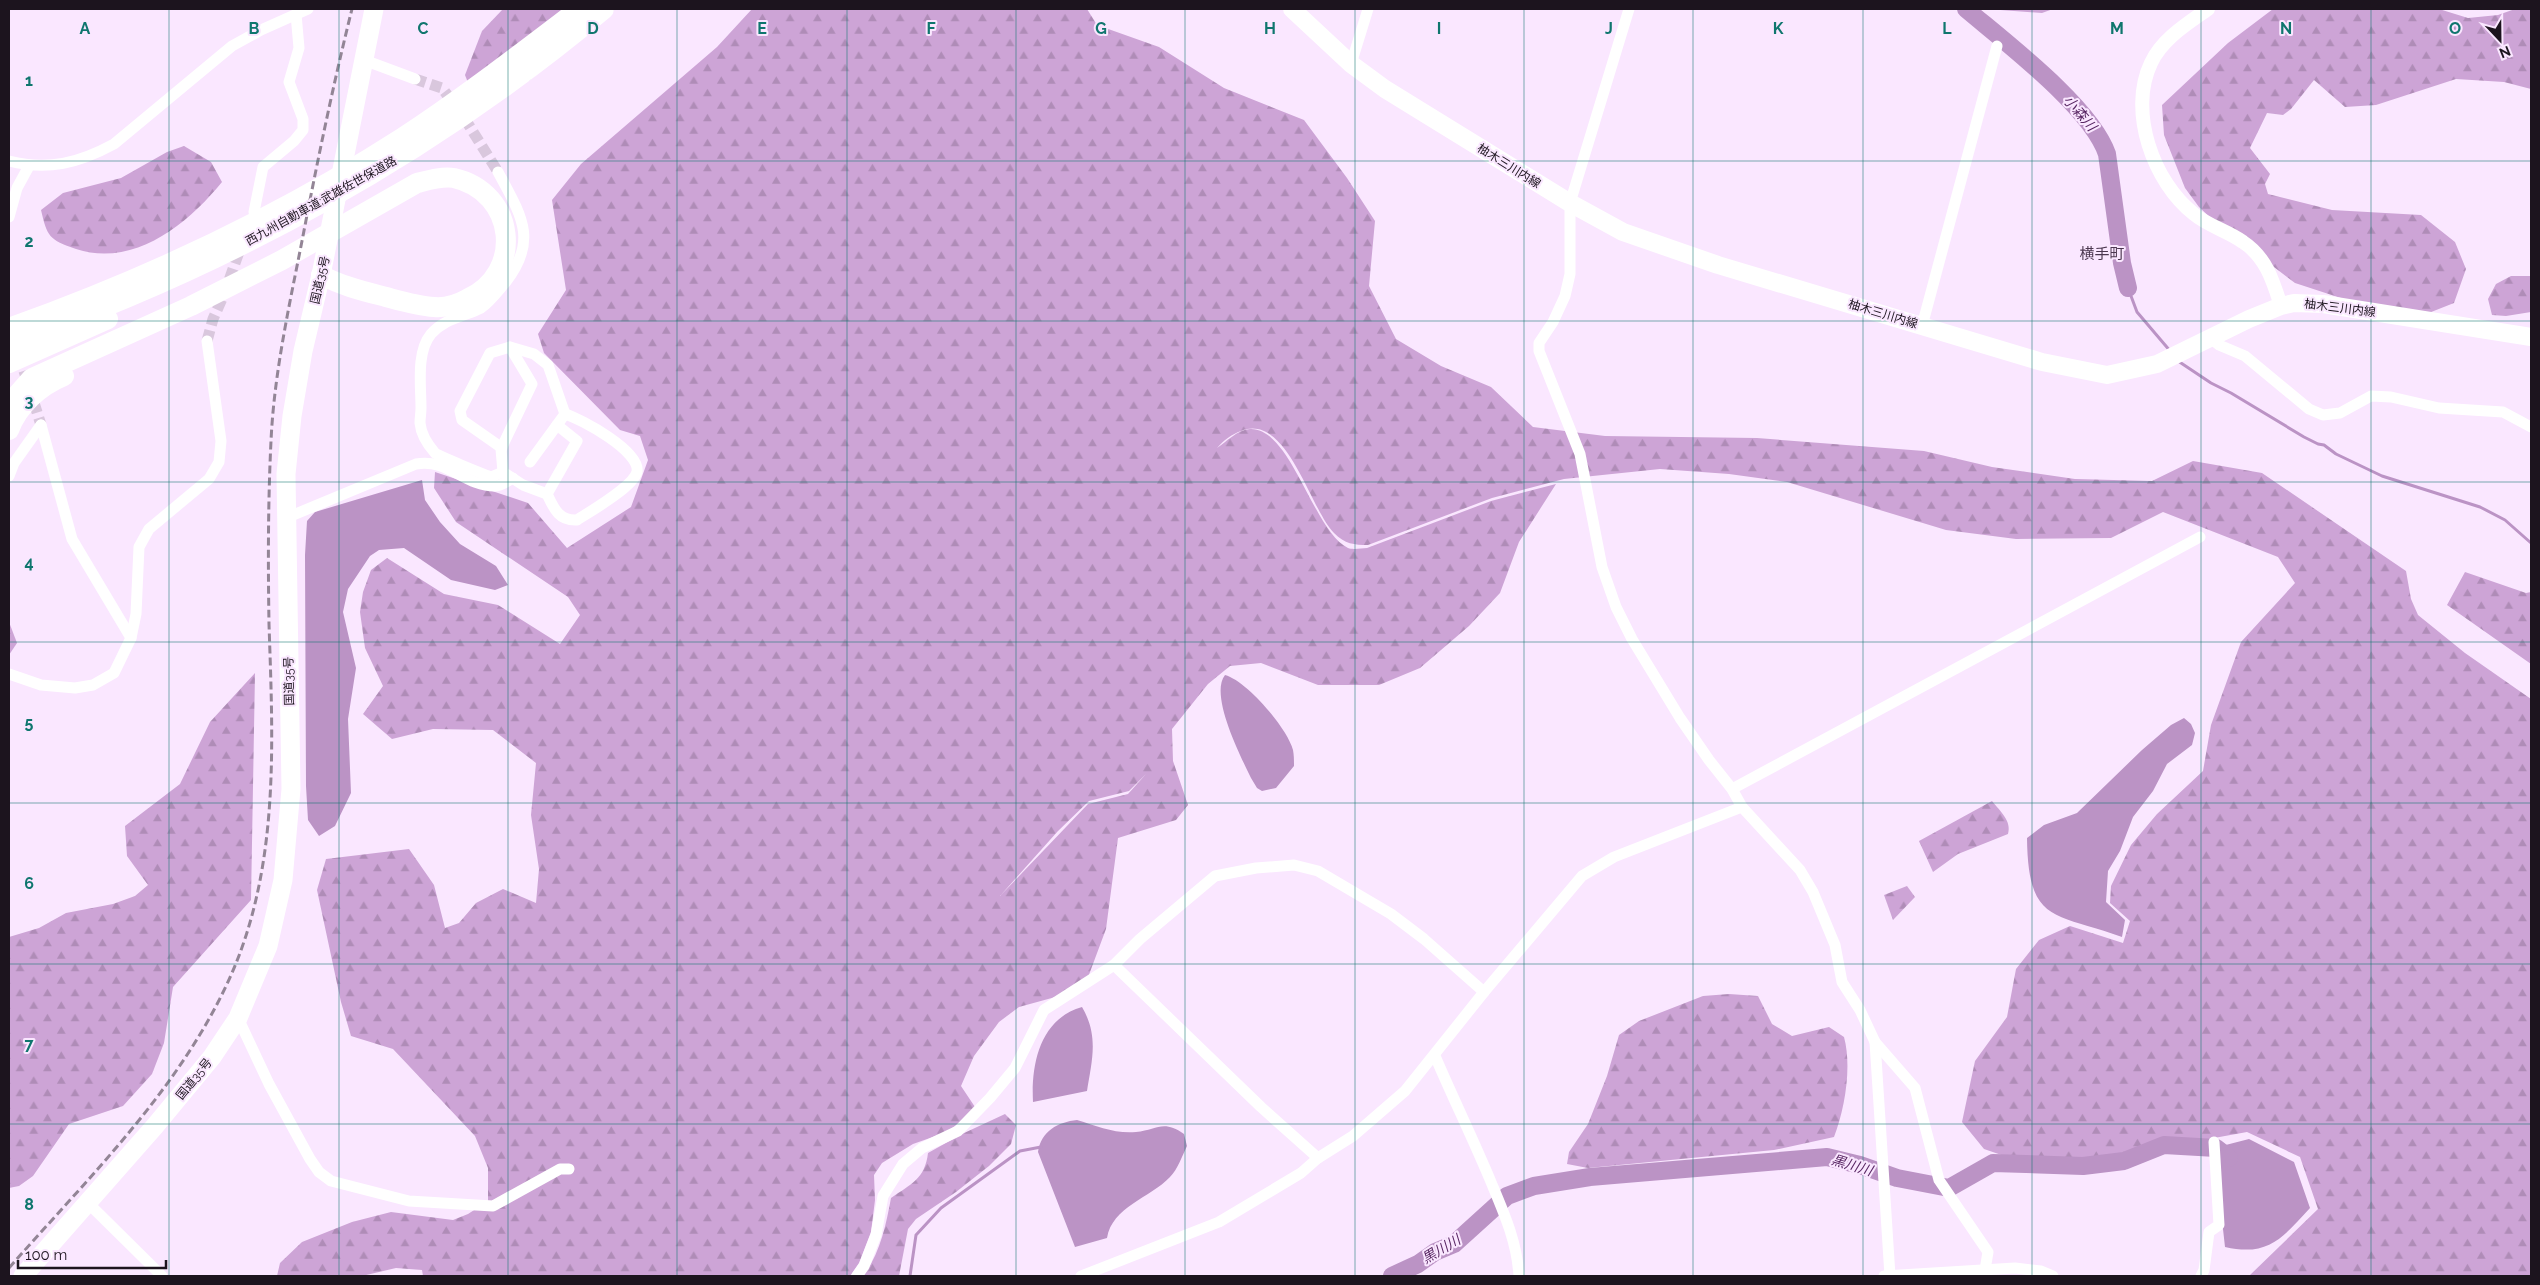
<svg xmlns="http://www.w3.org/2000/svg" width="2540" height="1285" viewBox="0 0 2540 1285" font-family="Raleway,'Noto Sans JP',sans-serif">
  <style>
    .forest { fill: url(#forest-firs); fill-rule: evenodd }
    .water { fill: #bb93c5 }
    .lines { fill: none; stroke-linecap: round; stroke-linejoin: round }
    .stream { stroke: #bb93c5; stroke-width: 3 }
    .river { stroke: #bb93c5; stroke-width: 18 }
    .minor-tunnel { stroke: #d9c7dd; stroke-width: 11; stroke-dasharray: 11 5.5; stroke-linecap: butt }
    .minor { stroke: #fff; stroke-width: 11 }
    .tertiary { stroke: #fff; stroke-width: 14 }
    .primary { stroke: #fff; stroke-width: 18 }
    .trunk { stroke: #fff; stroke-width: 19 }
    .motorway { stroke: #fff; stroke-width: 20 }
    .rail { stroke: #938596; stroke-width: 3; stroke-dasharray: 8 4; stroke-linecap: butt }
    .grid { fill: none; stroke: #0f766e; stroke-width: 1; stroke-opacity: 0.55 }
    .labels { text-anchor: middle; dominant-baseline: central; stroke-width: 4; stroke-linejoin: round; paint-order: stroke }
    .street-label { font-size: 12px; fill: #1c141e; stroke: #fae7ff }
    .water-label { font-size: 14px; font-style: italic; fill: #582663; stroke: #fae7ff }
    .quarter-label { font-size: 15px; fill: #4b374f; stroke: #fae7ff }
    .grid-label { font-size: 16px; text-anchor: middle; font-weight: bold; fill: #0f766e; stroke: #fae7ff; stroke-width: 4; stroke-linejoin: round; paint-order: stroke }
  </style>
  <defs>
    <pattern id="forest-firs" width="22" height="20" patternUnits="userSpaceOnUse" patternTransform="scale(1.25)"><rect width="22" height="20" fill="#cda4d6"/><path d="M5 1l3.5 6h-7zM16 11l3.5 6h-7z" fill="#af8cb7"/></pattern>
  </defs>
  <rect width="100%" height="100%" fill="#fae7ff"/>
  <g class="forest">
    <path d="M 503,9 L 615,9 L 530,80 L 490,96 L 472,93 L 465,75 L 482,31 Z"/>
    <path d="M 752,9 L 1087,9 L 1097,25 L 1159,47 L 1224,88 L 1304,120 L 1347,178 L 1375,221 L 1369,286 L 1396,339 L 1441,366 L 1491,387 L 1533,427 L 1605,436 L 1757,438 L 1924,451 L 1992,467 L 2075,479 L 2152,481 L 2193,461 L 2262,473 L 2406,571 L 2411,599 L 2418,615 L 2465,653 L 2531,699 L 2531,1276 L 2249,1276 L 2318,1209 L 2300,1157 L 2247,1132 L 2203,1140 L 2166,1138 L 2128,1156 L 2019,1161 L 1984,1149 L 1962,1122 L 1975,1061 L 2007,1017 L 2016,969 L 2039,940 L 2070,926 L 2123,943 L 2130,921 L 2110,903 L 2111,886 L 2131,845 L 2157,814 L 2203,771 L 2211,725 L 2241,642 L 2295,583 L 2278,557 L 2163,512 L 2111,538 L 2016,539 L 1946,530 L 1787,482 L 1729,474 L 1660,469 L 1564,479 L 1492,498 L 1368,545 C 1354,545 1345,544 1334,533 C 1310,509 1287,412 1241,431 C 1232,434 1223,441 1217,448 C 1226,442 1237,430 1250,429 C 1291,427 1313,531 1348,548 C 1353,550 1362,548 1367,548 L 1491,501 L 1556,484 L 1519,542 L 1500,593 L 1469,626 L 1420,668 L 1379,685 L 1318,685 L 1261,663 L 1230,666 L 1208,684 L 1172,729 L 1173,761 L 1188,805 L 1176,820 L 1118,838 L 1106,929 L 1087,980 L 1059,996 L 1019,1007 L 999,1022 L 974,1056 L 961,1086 L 975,1107 L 968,1116 L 947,1132 L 913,1144 L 882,1163 L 874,1175 L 875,1200 L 871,1232 L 859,1263 L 850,1276 L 423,1276 L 422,1270 L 396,1268 L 362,1276 L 277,1276 L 280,1263 L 302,1242 L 352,1222 L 391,1212 L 453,1220 L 468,1214 L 488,1201 L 488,1168 L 475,1136 L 393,1049 L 351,1036 L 341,1002 L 317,890 L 326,859 L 409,849 L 434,885 L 445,928 L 459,923 L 476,903 L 503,889 L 536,903 L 539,869 L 531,815 L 536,763 L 493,730 L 433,729 L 392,739 L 363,714 L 383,686 L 365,648 L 360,612 L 363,592 L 371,570 L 387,558 L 444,594 L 498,605 L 560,644 L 580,615 L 568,597 L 456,522 L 434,488 L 435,472 L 528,503 L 567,548 L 631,507 L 648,460 L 640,436 L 620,430 L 544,353 L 538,334 L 566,290 L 552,200 L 581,164 L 717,47 ZM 1146,774 L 1128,794 L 1088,804 L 1000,896 L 1058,831 L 1089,801 L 1129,791 Z"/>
    <path d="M 1987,9 L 2053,9 L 2042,13 Z"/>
    <path d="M 2273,9 L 2439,9 L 2468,18 L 2498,15 L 2515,9 L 2531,9 L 2531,89 L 2504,82 L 2456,79 L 2376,105 L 2345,107 L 2314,80 L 2291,109 L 2283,115 L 2267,113 L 2250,148 L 2270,174 L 2265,184 L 2268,194 L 2332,210 L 2421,215 L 2455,242 L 2466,269 L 2454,303 L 2421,316 L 2353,302 L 2295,283 L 2215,222 L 2199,207 L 2185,188 L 2164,135 L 2162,105 L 2228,43 Z"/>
    <path d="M 184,146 L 211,162 L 222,182 C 187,225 133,268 76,249 C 49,240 47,236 41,210 L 63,193 L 121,178 L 167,152 Z"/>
    <path d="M 2511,276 L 2531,276 L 2531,312 L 2506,316 L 2492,315 L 2488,299 L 2496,284 Z"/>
    <path d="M 2465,572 L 2526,593 L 2531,592 L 2531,664 L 2447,605 Z"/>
    <path d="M 9,622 L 17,643 L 9,655 Z"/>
    <path d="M 255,673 L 251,900 L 173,987 L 164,1043 L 152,1074 L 123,1106 L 69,1124 L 33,1176 L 19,1186 L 9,1188 L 9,937 L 39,928 L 66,913 L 113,904 L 135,896 L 148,885 L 127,856 L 125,826 L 180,784 L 210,722 Z"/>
    <path d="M 1992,801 C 2000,811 2012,821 2008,834 L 1958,854 L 1933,872 L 1919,841 Z"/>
    <path d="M 1907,886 L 1915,897 L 1893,920 L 1884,895 Z"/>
    <path d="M 1729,994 L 1758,996 L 1772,1024 L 1792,1036 L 1829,1027 L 1844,1037 C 1852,1066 1845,1109 1834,1137 L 1774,1150 L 1588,1168 L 1567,1164 L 1569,1152 L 1588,1124 L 1607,1076 L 1619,1035 L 1639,1021 L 1703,996 Z"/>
    <path d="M 1005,1114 L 1016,1125 L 1011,1144 L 989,1166 L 956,1192 L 916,1219 L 908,1229 L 899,1276 L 863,1276 C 880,1254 886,1225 891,1198 C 911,1184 925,1179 928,1153 L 962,1134 Z"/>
  </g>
  <g class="water">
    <path d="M 422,480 L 425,500 L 440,522 L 460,544 L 496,566 L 508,585 L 495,590 L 451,580 L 404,548 L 379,550 L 370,556 L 348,589 L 343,612 L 356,668 L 348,719 L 351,793 L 335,826 L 319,836 L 308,820 L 306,786 L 305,555 L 307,521 L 315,512 Z"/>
    <path d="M 1225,675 C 1247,681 1287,728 1293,750 C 1294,755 1294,761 1294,766 L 1276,788 L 1262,791 L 1257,788 L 1251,778 C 1241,757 1209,695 1225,675 Z"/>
    <path d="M 2184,718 L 2191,724 L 2195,733 L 2192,745 L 2167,764 L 2153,791 L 2133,817 L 2120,851 L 2108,871 L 2106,902 L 2125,920 L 2122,937 C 2055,912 2028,925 2027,838 L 2044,825 L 2077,813 L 2142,750 L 2171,725 Z"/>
    <path d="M 1082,1007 C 1099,1036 1092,1060 1087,1091 L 1033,1102 C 1031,1064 1040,1019 1082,1007 Z"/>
    <path d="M 1077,1120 C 1097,1126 1115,1134 1136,1132 C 1157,1130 1163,1119 1184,1134 L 1187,1146 C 1182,1156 1178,1169 1170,1177 C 1150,1198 1112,1207 1107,1238 L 1075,1247 L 1038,1152 C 1041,1131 1058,1122 1077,1120 Z"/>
    <path d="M 2249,1139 L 2294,1162 L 2310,1208 C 2283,1237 2269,1257 2225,1247 L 2214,1148 Z"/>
  </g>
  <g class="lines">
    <g class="stream">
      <path d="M 2128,288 L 2137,312 L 2171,352"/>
      <path d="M 2178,361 L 2211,383 L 2231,393 L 2304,437 L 2318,444 L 2324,445 L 2336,454 L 2382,476 L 2480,507 L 2505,520 L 2531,543"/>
      <path d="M 910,1276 L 916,1235 L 941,1208 L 1020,1151 L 1041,1147"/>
    </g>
    <g class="river">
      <path d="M 1966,9 C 2005,42 2091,107 2107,154 L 2122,263 L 2128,288"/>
      <path d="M 1392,1276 L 1418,1264 L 1435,1252 L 1454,1244 L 1507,1196 L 1534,1186 L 1590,1177 L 1827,1157 L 1860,1165 L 1897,1178 L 1949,1188 L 1993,1163 L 2083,1166 L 2124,1161 L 2164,1145 L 2216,1148 L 2229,1158"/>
    </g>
    <g class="minor-tunnel">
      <path d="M 415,79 L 442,88 L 465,119 L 498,172"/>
      <path d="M 207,341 L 213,319 L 225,292 L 241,246"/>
      <path d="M 19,355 L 41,425"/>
    </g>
    <g class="minor">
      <path d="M 1629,9 L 1570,203 L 1570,274 L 1565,296 L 1553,322 L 1539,343 L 1539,351 L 1580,454 L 1602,567 L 1616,607 L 1632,639 L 1680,718 L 1709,760 L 1732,789 L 1742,807 L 1800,870 L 1813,892 L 1835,945 L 1842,982 L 1860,1010 L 1875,1042 L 1915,1088 L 1939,1180 L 1988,1252 L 1984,1276"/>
      <path d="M 364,60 L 415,79"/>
      <path d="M 1351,64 L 1368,9"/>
      <path d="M 9,161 C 48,171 79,163 114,144 L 232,46 L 261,30 L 308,9"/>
      <path d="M 498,172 C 521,215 539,240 505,283 C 498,291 490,302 481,308 C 463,317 445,318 431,334 C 416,352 421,386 421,408 C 421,413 420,418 420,423 C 421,434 428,445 435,453 C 438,456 483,474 491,477 L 503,472"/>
      <path d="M 254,212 L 263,167 L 294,141 L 303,130 L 303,119 L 289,82 L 299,48 L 296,14"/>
      <path d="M 9,217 L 17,188 L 29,166"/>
      <path d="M 1922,326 L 1997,46"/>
      <path d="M 2210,338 L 2219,345 L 2245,356 L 2309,409 L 2323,415 L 2340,413 L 2371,396 L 2391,397 L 2439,408 L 2503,412 L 2531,427"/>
      <path d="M 510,347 L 532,384 L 501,449 L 503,472 L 523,485 L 547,494 C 554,509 559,521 577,520 C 591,511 633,487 637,472 C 641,451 581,419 565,414"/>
      <path d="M 41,425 L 72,539 L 131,638"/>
      <path d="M 502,448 L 462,420 L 460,411 L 490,353 L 510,347 L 534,354 L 548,365 L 565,414 L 530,462"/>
      <path d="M 9,476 L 14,463 L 41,425"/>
      <path d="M 547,494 L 577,441 L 557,425"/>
      <path d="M 286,518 L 416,464 C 448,458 464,486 495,486 C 501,486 508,481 513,478"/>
      <path d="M 9,674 L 41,685 L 75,688 L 93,685 L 114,673 L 131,638 L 136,614 L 139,547 L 149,529 L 209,479 L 219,462 L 221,441 L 207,341"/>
      <path d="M 1732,789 L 2200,537"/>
      <path d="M 1114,965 L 1261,1107 L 1318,1158"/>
      <path d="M 238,1018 L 269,1084 L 310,1159 L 319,1172 L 331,1181 L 409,1201 L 493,1206 L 560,1169 L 569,1169"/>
      <path d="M 1875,1042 L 1890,1276"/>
      <path d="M 1435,1056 C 1453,1098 1473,1139 1491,1182 C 1504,1213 1517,1242 1519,1276"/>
      <path d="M 88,1203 L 162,1276"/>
      <path d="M 857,1276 L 864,1266 L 876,1235 L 883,1196 L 903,1164 L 922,1148 L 958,1131 L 990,1098 L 1015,1068 L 1044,1010 L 1114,965 L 1140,939 L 1215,876 L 1256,868 L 1294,865 L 1318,871 L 1391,914 L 1424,939 L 1484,992"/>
      <path d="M 1081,1276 L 1219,1222 L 1301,1173 L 1318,1158 L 1353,1136 L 1405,1091 L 1484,992 L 1582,876 L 1614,857 L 1742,807"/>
      <path d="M 1884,1276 L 2015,1268 L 2041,1271 L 2053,1276"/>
      <path d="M 2201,1276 L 2204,1270 L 2209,1232 L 2219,1225 L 2214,1142"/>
    </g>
    <path class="tertiary" d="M 2208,9 C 2187,24 2162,39 2151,63 C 2128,111 2153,182 2194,214 C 2208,226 2228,231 2243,242 C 2266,257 2273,281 2281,306"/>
    <path class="primary" d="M 1292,9 L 1351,64 L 1385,89 L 1570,203 L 1623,232 L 1718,265 L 2042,362 L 2107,375 L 2157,364 L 2249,319 L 2281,306 L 2294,303 L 2323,304 L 2531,337"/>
    <path class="trunk" d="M 23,1276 L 155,1126 L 212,1057 L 238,1018 L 268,946 L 283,880 L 291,789 L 286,474 L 292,416 L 303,351 L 321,275 L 374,9"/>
    <g class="motorway">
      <path d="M 9,328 C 146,279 279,217 402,138 C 463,98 521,53 579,9"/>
      <path d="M 9,343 C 224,268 429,156 604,9"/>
      <path d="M 9,363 L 108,319"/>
      <path d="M 9,404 L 32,378 L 191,306 L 282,260 L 417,183 C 429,180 442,176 454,178 C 516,192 525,273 467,299 C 458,304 445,308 434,307 C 418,306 401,301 386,297 C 363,291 342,286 321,275"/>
      <path d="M 9,430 C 18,405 40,386 64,376"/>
    </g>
    <path class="rail" d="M 9,1268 C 87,1179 176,1093 227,984 C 280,871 273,746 269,624 C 268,564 268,502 271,441 C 274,374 289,307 302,241 C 317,163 333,85 352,9"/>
  </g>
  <path class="grid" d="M 169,9 L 169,1276M 339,9 L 339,1276M 508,9 L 508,1276M 677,9 L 677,1276M 847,9 L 847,1276M 1016,9 L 1016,1276M 1185,9 L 1185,1276M 1355,9 L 1355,1276M 1524,9 L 1524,1276M 1693,9 L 1693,1276M 1863,9 L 1863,1276M 2032,9 L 2032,1276M 2201,9 L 2201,1276M 2371,9 L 2371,1276M 9,161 L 2531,161M 9,321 L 2531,321M 9,482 L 2531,482M 9,642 L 2531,642M 9,803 L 2531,803M 9,964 L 2531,964M 9,1124 L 2531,1124"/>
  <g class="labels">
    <g class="street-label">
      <text transform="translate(1509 166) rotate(32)">柚木三川内線</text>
      <text transform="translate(321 201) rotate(-29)">西九州自動車道;武雄佐世保道路</text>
      <text transform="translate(320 280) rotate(-77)">国道35号</text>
      <text transform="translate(2340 308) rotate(7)">柚木三川内線</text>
      <text transform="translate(1883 314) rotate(17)">柚木三川内線</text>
      <text transform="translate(289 681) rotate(-91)">国道35号</text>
      <text transform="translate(194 1079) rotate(-51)">国道35号</text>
    </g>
    <g class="water-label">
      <text transform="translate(2080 113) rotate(49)">小森川</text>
      <text transform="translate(1852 1165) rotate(17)">黒川川</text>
      <text transform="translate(1441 1249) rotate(-31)">黒川川</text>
    </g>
    <g class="quarter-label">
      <text x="2102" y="254">横手町</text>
    </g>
  </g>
  <g class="grid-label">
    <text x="85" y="34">A</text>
    <text x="254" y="34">B</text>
    <text x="423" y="34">C</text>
    <text x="593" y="34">D</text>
    <text x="762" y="34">E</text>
    <text x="931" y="34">F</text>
    <text x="1101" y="34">G</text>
    <text x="1270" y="34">H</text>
    <text x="1439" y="34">I</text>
    <text x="1609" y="34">J</text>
    <text x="1778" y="34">K</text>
    <text x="1947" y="34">L</text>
    <text x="2117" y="34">M</text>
    <text x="2286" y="34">N</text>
    <text x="2455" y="34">O</text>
    <text x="29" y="86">1</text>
    <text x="29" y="247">2</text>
    <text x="29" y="407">3</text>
    <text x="29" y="568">4</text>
    <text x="29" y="728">5</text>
    <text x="29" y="889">6</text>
    <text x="29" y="1050">7</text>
    <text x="29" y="1210">8</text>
  </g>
  <rect width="2540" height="1285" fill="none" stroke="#1c141e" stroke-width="20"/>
  <g transform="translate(2500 40) rotate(158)" stroke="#fae7ff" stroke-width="4" paint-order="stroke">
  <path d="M0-4L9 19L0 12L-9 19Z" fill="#1c141e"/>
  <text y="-8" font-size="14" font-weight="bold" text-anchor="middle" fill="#1c141e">N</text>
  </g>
  <path d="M18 1260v8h148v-8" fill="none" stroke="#1c141e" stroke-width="2.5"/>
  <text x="25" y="1260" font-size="15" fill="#1c141e" stroke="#fae7ff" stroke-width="4" paint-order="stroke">100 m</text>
</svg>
